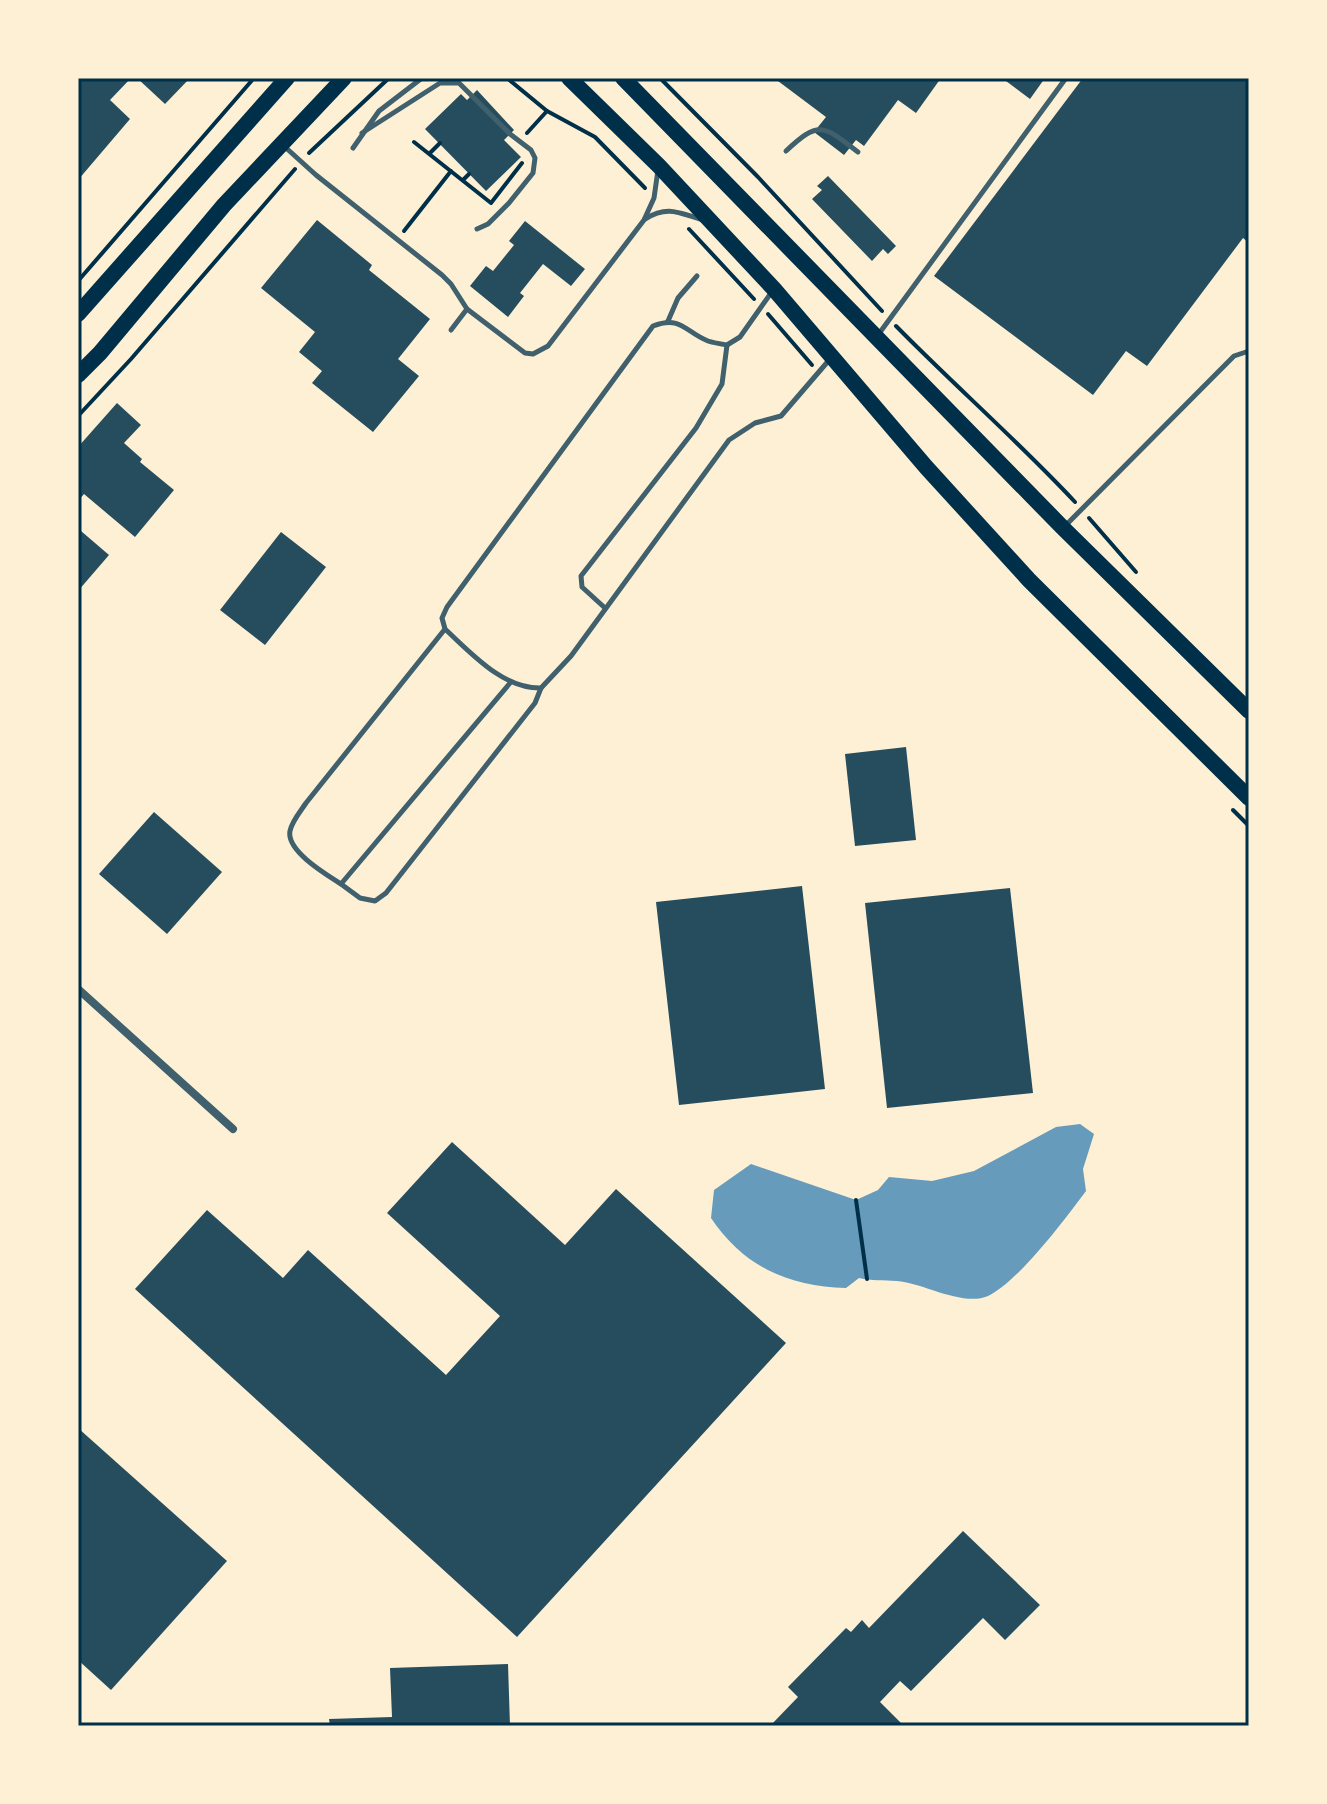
<svg xmlns="http://www.w3.org/2000/svg" width="1327" height="1804" viewBox="0 0 1327 1804" font-family="'Work Sans',sans-serif">
  <style>
    .water { fill: #669bbc }
    .building { fill: #264d5e }
    .lines { fill: none; stroke-linecap: round; stroke-linejoin: round }
    .path { stroke: #003049; stroke-width: 4 }
    .service { stroke: #3f606c; stroke-width: 5 }
    .minor { stroke: #3f606c; stroke-width: 8 }
    .primary { stroke: #003049; stroke-width: 16 }
    .trunk { stroke: #003049; stroke-width: 16 }
    .neatline { fill: none; stroke: #003049; stroke-width: 3 }
  </style>
  <rect width="100%" height="100%" fill="#fdf0d5"/>
  <path class="water" d="M 1080,1124 L 1094,1134 L 1083,1169 L 1086,1191 C 1066,1218 1018,1282 988,1296 C 963,1307 923,1283 897,1281 C 883,1280 872,1281 859,1278 L 846,1288 C 788,1286 744,1267 711,1218 L 714,1190 L 751,1164 L 856,1200 L 878,1190 L 889,1177 L 932,1181 L 974,1171 L 1056,1127 Z"/>
  <g class="building">
    <path d="M 78,78 L 131,78 L 110,100 L 130,119 L 78,180 Z"/>
    <path d="M 137,78 L 190,78 L 165,104 Z"/>
    <path d="M 774,78 L 941,78 L 916,113 L 898,100 L 864,146 L 856,140 L 844,155 L 814,132 L 826,117 Z"/>
    <path d="M 1002,78 L 1045,78 L 1030,99 Z"/>
    <path d="M 1083,78 L 1249,78 L 1249,243 L 1243,238 L 1147,366 L 1126,351 L 1093,395 L 934,276 Z"/>
    <path d="M 477,90 L 514,130 L 504,140 L 521,157 L 486,191 L 425,129 L 461,94 L 467,100 Z"/>
    <path d="M 828,176 L 896,246 L 888,254 L 883,249 L 872,261 L 812,199 L 822,190 L 817,186 Z"/>
    <path d="M 317,220 L 372,265 L 369,270 L 430,319 L 398,359 L 419,376 L 373,432 L 312,383 L 322,371 L 299,352 L 315,332 L 261,288 Z"/>
    <path d="M 525,221 L 585,269 L 571,286 L 543,264 L 520,293 L 524,296 L 508,317 L 470,286 L 486,266 L 493,271 L 514,245 L 509,241 Z"/>
    <path d="M 117,403 L 141,425 L 124,443 L 142,459 L 140,462 L 174,490 L 135,537 L 84,494 L 78,501 L 78,447 Z"/>
    <path d="M 81,531 L 109,555 L 78,591 L 78,534 Z"/>
    <path d="M 281,532 L 326,567 L 265,645 L 220,610 Z"/>
    <path d="M 906,747 L 916,840 L 855,846 L 845,754 Z"/>
    <path d="M 154,812 L 222,872 L 167,934 L 99,874 Z"/>
    <path d="M 802,886 L 825,1089 L 679,1105 L 656,902 Z"/>
    <path d="M 1010,888 L 1033,1093 L 887,1108 L 865,903 Z"/>
    <path d="M 452,1142 L 565,1245 L 616,1189 L 786,1343 L 517,1637 L 135,1289 L 207,1210 L 283,1278 L 308,1250 L 446,1375 L 500,1316 L 387,1213 Z"/>
    <path d="M 78,1428 L 227,1561 L 111,1690 L 78,1660 Z"/>
    <path d="M 963,1531 L 1040,1605 L 1005,1640 L 983,1618 L 911,1691 L 900,1681 L 880,1702 L 904,1726 L 770,1726 L 798,1697 L 788,1687 L 846,1628 L 851,1632 L 862,1620 L 869,1628 Z"/>
    <path d="M 508,1664 L 510,1726 L 330,1726 L 329,1719 L 392,1717 L 390,1668 Z"/>
  </g>
  <g class="lines">
    <g class="path">
      <path d="M 507,78 L 547,111 L 527,133"/>
      <path d="M 660,78 L 758,177 L 882,311"/>
      <path d="M 547,111 L 595,137 L 645,188"/>
      <path d="M 414,142 L 491,203 L 522,163"/>
      <path d="M 309,153 L 389,78"/>
      <path d="M 430,153 L 440,143"/>
      <path d="M 463,180 L 469,174"/>
      <path d="M 689,229 L 754,299"/>
      <path d="M 404,231 L 451,171"/>
      <path d="M 78,281 L 254,78"/>
      <path d="M 768,314 L 812,365"/>
      <path d="M 896,326 C 955,386 1018,441 1075,502"/>
      <path d="M 78,416 L 131,359 L 295,169"/>
      <path d="M 1089,518 L 1136,572"/>
      <path d="M 1233,810 L 1249,826"/>
      <path d="M 856,1200 L 867,1279"/>
    </g>
    <g class="service">
      <path d="M 454,78 L 510,134 L 531,150 L 535,158 L 533,173 L 509,203 L 488,224 L 477,229"/>
      <path d="M 362,133 L 440,83 L 457,83"/>
      <path d="M 285,147 L 316,175 L 442,275 L 451,284 L 467,309 L 525,353 L 533,354 L 548,346 L 644,220 L 654,198 L 658,170"/>
      <path d="M 353,148 L 379,111 L 422,78"/>
      <path d="M 786,151 C 819,120 823,125 858,152"/>
      <path d="M 645,219 C 668,205 679,213 703,220"/>
      <path d="M 771,293 L 740,337 L 727,345 C 721,344 714,343 708,341 C 685,332 681,315 653,326 L 447,607 L 442,618 L 445,629 C 471,653 503,689 541,688 L 571,656 L 729,440 L 755,423 L 781,416 L 830,359"/>
      <path d="M 668,321 L 678,298 L 697,276"/>
      <path d="M 451,330 L 467,309"/>
      <path d="M 878,335 L 1066,78"/>
      <path d="M 1066,525 L 1234,356 L 1249,351"/>
      <path d="M 605,608 L 582,587 L 581,576 L 696,428 L 722,384 L 727,345"/>
      <path d="M 445,629 L 306,803 C 300,812 292,821 290,831 C 286,851 327,875 341,884 L 510,683"/>
      <path d="M 341,884 L 360,898 L 375,901 L 386,893 L 535,703 L 541,688"/>
    </g>
    <path class="minor" d="M 78,989 L 233,1129"/>
    <g class="primary">
      <path d="M 78,314 L 287,78"/>
      <path d="M 78,375 L 100,353 L 224,205 L 344,78"/>
    </g>
    <g class="trunk">
      <path d="M 569,78 L 659,166 L 774,289 L 926,467 L 1029,580 L 1249,798"/>
      <path d="M 623,78 L 1063,528 L 1249,711"/>
    </g>
  </g>
  <rect width="1327" height="1804" fill="none" stroke="#fdf0d5" stroke-width="160"/>
  <rect x="80" y="80" width="1167" height="1644" class="neatline"/>
</svg>
